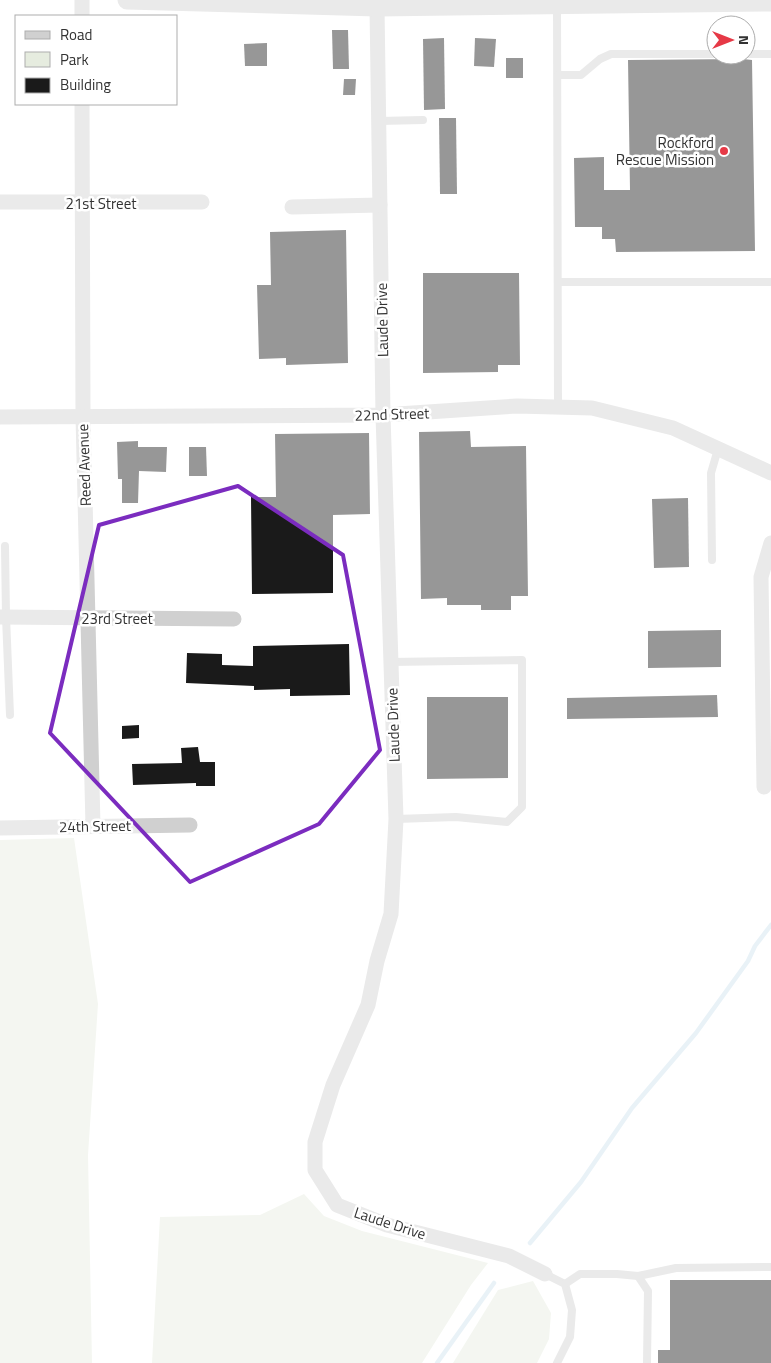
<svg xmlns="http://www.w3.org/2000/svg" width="771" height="1363" viewBox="0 0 771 1363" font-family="'Titillium Web',sans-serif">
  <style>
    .green { fill: #e6ecdf }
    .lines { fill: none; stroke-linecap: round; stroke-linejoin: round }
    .stream { stroke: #cfe2ee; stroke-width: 4.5 }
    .building { fill: #1a1a1a }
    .service { stroke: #d0d0d0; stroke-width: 8 }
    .minor { stroke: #d0d0d0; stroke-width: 15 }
    .tertiary { stroke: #d0d0d0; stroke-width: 19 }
    .marked { fill: none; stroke: #7b2cbf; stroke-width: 4; stroke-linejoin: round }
    .poi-dot { fill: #e63946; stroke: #fff; stroke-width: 2 }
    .labels { text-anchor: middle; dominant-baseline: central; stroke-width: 5; stroke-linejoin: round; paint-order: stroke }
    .poi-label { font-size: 15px; fill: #333; stroke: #fff; text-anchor: end }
    .street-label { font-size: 15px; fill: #333; stroke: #fff }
  </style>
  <rect width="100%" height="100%" fill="#fff"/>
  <g class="green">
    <path d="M 74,838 L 98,1004 L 88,1155 L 92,1363 L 0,1363 L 0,840 Z"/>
    <path d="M 304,1194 L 324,1216 L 362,1231 L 488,1263 L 471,1285 L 422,1363 L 152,1363 L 160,1217 L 260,1215 Z"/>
    <path d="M 533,1281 L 551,1313 L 549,1339 L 537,1363 L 453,1363 L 498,1290 Z"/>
  </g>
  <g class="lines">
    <g class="stream">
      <path d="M 530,1243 L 581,1182 L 632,1108 L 696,1033 L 748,961 L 755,946 L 771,925"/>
      <path d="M 437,1363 L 494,1283"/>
    </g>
  </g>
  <g class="building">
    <path d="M 332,30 L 348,30 L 349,69 L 333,69 Z"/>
    <path d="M 444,38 L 445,109 L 424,110 L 423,39 Z"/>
    <path d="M 475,38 L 496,39 L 494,67 L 474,66 Z"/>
    <path d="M 267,43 L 267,66 L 245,66 L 244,44 Z"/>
    <rect x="506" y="58" width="17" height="20"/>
    <path d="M 743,59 L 752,60 L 755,251 L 616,252 L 615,239 L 602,239 L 602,227 L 575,227 L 574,158 L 604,157 L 604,190 L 630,190 L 628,60 Z"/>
    <path d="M 344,79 L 356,79 L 355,95 L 343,95 Z"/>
    <path d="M 439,118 L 456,118 L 457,194 L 440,194 Z"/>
    <path d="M 346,230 L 348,363 L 286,365 L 286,358 L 259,359 L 257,285 L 271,285 L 270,232 Z"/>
    <path d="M 423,273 L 519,273 L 520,365 L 498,365 L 498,372 L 423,373 Z"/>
    <path d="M 470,431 L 471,447 L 526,446 L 528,596 L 511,596 L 511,610 L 481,610 L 481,605 L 447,605 L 447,598 L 421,599 L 419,432 Z"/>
    <path d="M 369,433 L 370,514 L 333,515 L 333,593 L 252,594 L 251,497 L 276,497 L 275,434 Z"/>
    <path d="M 138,441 L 138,447 L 167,447 L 166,472 L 139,471 L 138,503 L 122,503 L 122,479 L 118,479 L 117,442 Z"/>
    <path d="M 189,447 L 206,447 L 207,476 L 189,476 Z"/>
    <path d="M 688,498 L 689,567 L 654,568 L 652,499 Z"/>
    <path d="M 721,630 L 721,667 L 648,668 L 648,631 Z"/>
    <path d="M 349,644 L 350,695 L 290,696 L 290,689 L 254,690 L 254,686 L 186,683 L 187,653 L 222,654 L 222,665 L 253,666 L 253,646 Z"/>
    <path d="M 717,695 L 718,717 L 567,719 L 567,698 Z"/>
    <path d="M 427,697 L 508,697 L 508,778 L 427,779 Z"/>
    <path d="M 139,725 L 139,738 L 122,739 L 122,726 Z"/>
    <path d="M 198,747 L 200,762 L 215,762 L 215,786 L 196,786 L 196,783 L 133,785 L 132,764 L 182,763 L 181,748 Z"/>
    <path d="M 670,1280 L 771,1280 L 771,1363 L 658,1363 L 658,1350 L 670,1350 Z"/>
  </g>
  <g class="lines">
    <g class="service">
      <path d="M 557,4 L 558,407"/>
      <path d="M 746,54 L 771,54"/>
      <path d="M 558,75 L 581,75 L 600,59 L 611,54 L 716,54"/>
      <path d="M 379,121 L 423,120"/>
      <path d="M 558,282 L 771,282"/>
      <path d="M 5,546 L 6,617 L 10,715"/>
      <path d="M 712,560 L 711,473 L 718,449"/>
      <path d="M 390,662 L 522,660 L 522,807 L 507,822 L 456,817 L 396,819"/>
      <path d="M 545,1274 L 565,1284 L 572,1310 L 570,1337 L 557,1363"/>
      <path d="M 638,1276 L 676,1268 L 771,1267"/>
      <path d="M 565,1284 L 580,1274 L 617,1274 L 638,1276 L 648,1291 L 647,1363"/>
    </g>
    <g class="minor">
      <path d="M 82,0 L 82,16"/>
      <path d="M 377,7 L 383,415 L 396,819 L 391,914 L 377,961 L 368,1005 L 333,1085 L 315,1142 L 315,1170 L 337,1205 L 387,1225 L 509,1256 L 545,1274"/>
      <path d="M 82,104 L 83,416 L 93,826"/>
      <path d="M 0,202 L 202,202"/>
      <path d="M 292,207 L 380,205"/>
      <path d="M 0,417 L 383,415 L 517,406 L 592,408 L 673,428 L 771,473"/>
      <path d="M 0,617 L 234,619"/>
      <path d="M 764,787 L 761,577 L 771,543"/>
      <path d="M 0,828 L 190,825"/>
    </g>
    <path class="tertiary" d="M 127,0 L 377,7 L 771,2"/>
  </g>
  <path d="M0 0H771V1363H0ZM 238,486 L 343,555 L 380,750 L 319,824 L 190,882 L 50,733 L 99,525 Z" fill="#fff" fill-opacity=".55" fill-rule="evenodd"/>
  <path class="marked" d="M 238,486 L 343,555 L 380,750 L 319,824 L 190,882 L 50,733 L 99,525 Z"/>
  <circle class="poi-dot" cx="724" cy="151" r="5"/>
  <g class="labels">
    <g class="poi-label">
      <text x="714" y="142">Rockford<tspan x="714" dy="17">Rescue Mission</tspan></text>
    </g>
    <g class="street-label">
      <text x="101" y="203">21st Street</text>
      <text transform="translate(382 320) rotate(-91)">Laude Drive</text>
      <text transform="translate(392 414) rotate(-2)">22nd Street</text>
      <text transform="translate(84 465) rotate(-92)">Reed Avenue</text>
      <text x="117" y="618">23rd Street</text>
      <text transform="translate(393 725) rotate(-92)">Laude Drive</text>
      <text transform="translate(95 826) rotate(-1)">24th Street</text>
      <text transform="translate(390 1223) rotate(18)">Laude Drive</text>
    </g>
  </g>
  <rect x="15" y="15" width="162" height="90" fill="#ffffff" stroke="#adadad"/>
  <rect x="25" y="31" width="25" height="8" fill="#d0d0d0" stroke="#adadad"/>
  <text x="60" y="40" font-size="15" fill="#333333">Road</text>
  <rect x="25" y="52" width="25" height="15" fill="#e6ecdf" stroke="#adadad"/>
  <text x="60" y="65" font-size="15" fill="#333333">Park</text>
  <rect x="25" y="78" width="25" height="15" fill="#1a1a1a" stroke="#adadad"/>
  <text x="60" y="90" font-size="15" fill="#333333">Building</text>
  <g transform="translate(731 40) rotate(90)"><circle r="24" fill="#ffffff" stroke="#adadad"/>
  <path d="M0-4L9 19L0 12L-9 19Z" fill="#e63946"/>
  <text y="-8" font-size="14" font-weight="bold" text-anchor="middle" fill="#333333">N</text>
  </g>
</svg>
